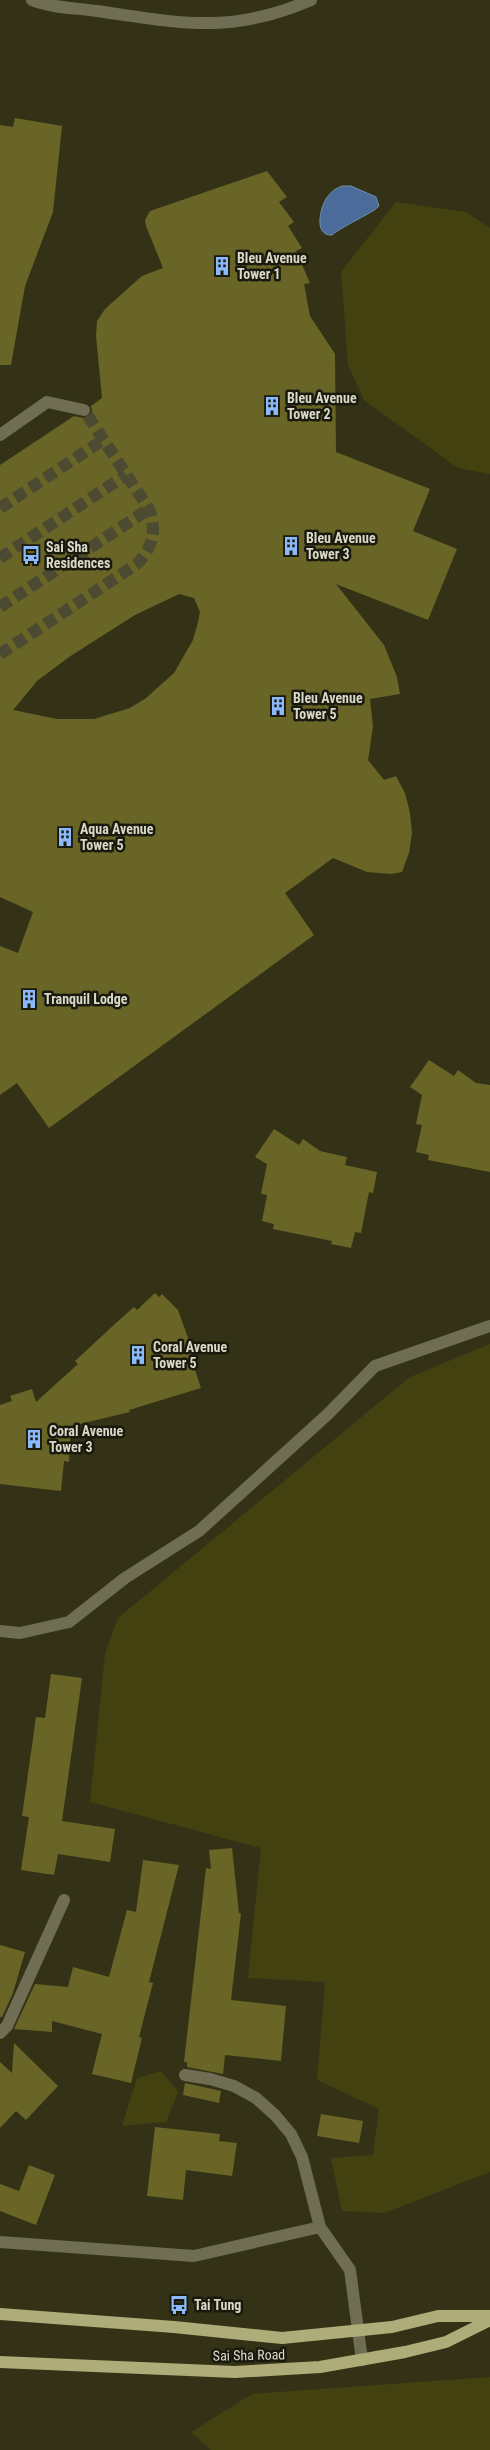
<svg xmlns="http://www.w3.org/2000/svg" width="490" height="2450" viewBox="0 0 490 2450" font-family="'Roboto Condensed',sans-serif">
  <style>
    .green { fill: #444110 }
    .water { fill: #4b6c9a; stroke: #768da8 }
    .building { fill: #696527; fill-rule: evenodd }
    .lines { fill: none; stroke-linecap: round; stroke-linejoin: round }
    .minor-tunnel { stroke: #4c4b31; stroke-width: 12; stroke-dasharray: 12 6; stroke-linecap: butt }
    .minor { stroke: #6f6e55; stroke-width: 12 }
    .major { stroke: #aeac78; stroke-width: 12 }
    .labels { text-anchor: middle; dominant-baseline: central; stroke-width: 5; stroke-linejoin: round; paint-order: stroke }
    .poi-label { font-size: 14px; font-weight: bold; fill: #d9d9c9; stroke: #19190d; text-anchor: start }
    .street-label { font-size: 14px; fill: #d9d9c9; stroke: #19190d }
  </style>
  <rect width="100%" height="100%" fill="#333216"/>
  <g class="green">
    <path d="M 396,202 L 466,212 L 490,228 L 490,474 L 458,468 L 364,400 L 348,365 L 341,272 Z"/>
    <path d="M 490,1344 L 490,2172 L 384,2213 L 342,2211 L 331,2158 L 373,2155 L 379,2109 L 317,2080 L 325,1982 L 248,1978 L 261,1848 L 90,1802 L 105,1654 L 118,1618 L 410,1377 Z"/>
    <path d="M 161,2071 L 178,2092 L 166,2122 L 122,2126 L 137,2078 Z"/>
    <path d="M 490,2377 L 490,2450 L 211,2450 L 191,2432 L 252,2394 Z"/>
  </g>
  <path class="water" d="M 342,186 L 351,186 L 376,197 L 379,206 C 375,212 342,226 332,235 C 312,236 321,203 329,195 C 333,190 337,188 342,186 Z"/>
  <g class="building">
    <path d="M 15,118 L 62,126 L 53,212 L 25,286 L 11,365 L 0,365 L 0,125 L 13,127 Z"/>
    <path d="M 267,171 L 287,197 L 279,202 L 294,222 L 288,226 L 302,248 L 296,251 L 310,283 L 304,284 L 310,316 L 335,354 L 336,452 L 430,489 L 413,531 L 457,549 L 428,620 L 336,584 L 384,645 L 397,677 L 400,694 L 370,699 L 373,727 L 368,760 L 384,780 L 396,776 L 405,793 L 410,813 L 412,833 L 409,853 L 402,872 L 391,874 L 367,872 L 333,858 L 285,893 L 314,935 L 49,1128 L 17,1083 L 0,1095 L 0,946 L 18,953 L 33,912 L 0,897 L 0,465 L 74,416 L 83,418 L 90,416 L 92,411 L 91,406 L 102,398 L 96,336 L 97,321 L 105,309 L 142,276 L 163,268 L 146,226 L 145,220 L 150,211 ZM 179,594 L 194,598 L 200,612 L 198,622 L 193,640 L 174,673 L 146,698 L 130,708 L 94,719 L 57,719 L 13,710 L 37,681 L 69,657 L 135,615 Z"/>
    <path d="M 429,1060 L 454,1076 L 458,1070 L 476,1083 L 490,1085 L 490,1172 L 428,1160 L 429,1155 L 416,1152 L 422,1125 L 416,1124 L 422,1095 L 410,1087 Z"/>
    <path d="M 274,1129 L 299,1145 L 303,1139 L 320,1151 L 347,1157 L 345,1165 L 377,1172 L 373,1193 L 369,1192 L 361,1233 L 355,1232 L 351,1248 L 331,1244 L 332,1241 L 273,1229 L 274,1224 L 262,1221 L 267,1195 L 261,1194 L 267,1164 L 255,1157 Z"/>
    <path d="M 155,1293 L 159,1297 L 162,1294 L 178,1310 L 196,1360 L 192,1361 L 201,1388 L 129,1410 L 130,1412 L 71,1426 L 69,1462 L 64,1461 L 61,1491 L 0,1484 L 0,1405 L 12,1401 L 10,1396 L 32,1389 L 36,1402 L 78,1364 L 75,1361 L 117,1322 L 134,1307 L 137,1310 Z"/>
    <path d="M 51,1674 L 82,1678 L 62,1821 L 115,1829 L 110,1862 L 58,1854 L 54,1875 L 21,1870 L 29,1817 L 22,1816 L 36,1717 L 45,1718 Z"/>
    <path d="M 232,1848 L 239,1913 L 241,1913 L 231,2000 L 286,2006 L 281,2061 L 225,2055 L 223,2074 L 187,2067 L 187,2062 L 184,2062 L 206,1868 L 211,1869 L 209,1850 Z"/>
    <path d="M 143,1860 L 179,1865 L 149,1982 L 153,1983 L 139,2037 L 142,2038 L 131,2083 L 92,2074 L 102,2034 L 52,2021 L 52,2032 L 14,2029 L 35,1984 L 68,1987 L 73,1967 L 109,1977 L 127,1910 L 136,1912 Z"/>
    <path d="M 0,1945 L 25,1952 L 13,1993 L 2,2017 L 0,2017 Z"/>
    <path d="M 14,2043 L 58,2086 L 26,2120 L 16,2111 L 0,2128 L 0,2062 L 12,2073 Z"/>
    <path d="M 185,2083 L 221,2091 L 219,2103 L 183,2095 Z"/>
    <path d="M 321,2114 L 363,2121 L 359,2143 L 317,2136 Z"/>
    <path d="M 155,2127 L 220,2134 L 219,2141 L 237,2143 L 232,2176 L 186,2170 L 183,2200 L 147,2196 Z"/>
    <path d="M 29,2165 L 55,2175 L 36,2225 L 0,2211 L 0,2184 L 19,2191 Z"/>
  </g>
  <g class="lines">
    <g class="minor-tunnel">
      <path d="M 0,508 L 103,440"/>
      <path d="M 0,558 L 126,475"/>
      <path d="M 0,607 L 149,509"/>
      <path d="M 0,654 L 137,564 C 153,547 157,531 149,509 L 84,410"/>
    </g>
    <g class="minor">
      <path d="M 32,0 C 51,8 77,8 97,11 C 180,23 230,35 311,0"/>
      <path d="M 0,435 L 47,402 L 84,410"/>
      <path d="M 0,1631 L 20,1633 L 69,1622 L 125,1578 L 199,1531 L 328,1414 L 375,1366 L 490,1326"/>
      <path d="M 0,2033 L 7,2026 L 64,1900"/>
      <path d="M 185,2075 L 210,2079 L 234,2086 L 256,2098 L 275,2115 L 291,2134 L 302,2157 L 320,2227 L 350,2270 L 362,2360"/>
      <path d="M 0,2242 L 194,2256 L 320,2227"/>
    </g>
    <g class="major">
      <path d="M 0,2314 L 174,2327 L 282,2338 L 392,2327 L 438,2316 L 490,2316"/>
      <path d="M 0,2362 L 235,2372 L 320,2367 L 405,2352 L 446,2342 L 490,2320"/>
    </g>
  </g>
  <defs>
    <g id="building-bare" transform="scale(1.5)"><path d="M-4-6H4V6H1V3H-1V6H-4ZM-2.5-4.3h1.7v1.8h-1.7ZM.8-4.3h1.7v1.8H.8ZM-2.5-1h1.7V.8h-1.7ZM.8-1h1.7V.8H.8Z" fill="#8abafc" stroke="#19190d" stroke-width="2.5" paint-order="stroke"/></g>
    <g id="bus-bare" transform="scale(1.5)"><path d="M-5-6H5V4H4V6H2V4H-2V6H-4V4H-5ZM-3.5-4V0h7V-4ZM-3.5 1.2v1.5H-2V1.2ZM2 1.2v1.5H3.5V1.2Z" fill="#8abafc" stroke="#19190d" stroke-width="2.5" paint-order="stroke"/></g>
  </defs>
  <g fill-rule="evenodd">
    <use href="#building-bare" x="222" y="266"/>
    <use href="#building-bare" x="272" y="406"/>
    <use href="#building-bare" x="291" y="546"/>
    <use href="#bus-bare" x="31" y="555"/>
    <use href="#building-bare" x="278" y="706"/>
    <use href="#building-bare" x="65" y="837"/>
    <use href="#building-bare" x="29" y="999"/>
    <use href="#building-bare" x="138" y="1355"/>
    <use href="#building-bare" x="34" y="1439"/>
    <use href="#bus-bare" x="179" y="2305"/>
  </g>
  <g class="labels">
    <g class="poi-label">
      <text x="237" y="258">Bleu Avenue<tspan x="237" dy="16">Tower 1</tspan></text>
      <text x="287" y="398">Bleu Avenue<tspan x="287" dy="16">Tower 2</tspan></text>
      <text x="306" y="538">Bleu Avenue<tspan x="306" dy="16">Tower 3</tspan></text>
      <text x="46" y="547">Sai Sha<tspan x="46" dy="16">Residences</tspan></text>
      <text x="293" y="698">Bleu Avenue<tspan x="293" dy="16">Tower 5</tspan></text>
      <text x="80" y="829">Aqua Avenue<tspan x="80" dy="16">Tower 5</tspan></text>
      <text x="44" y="999">Tranquil Lodge</text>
      <text x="153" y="1347">Coral Avenue<tspan x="153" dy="16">Tower 5</tspan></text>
      <text x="49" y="1431">Coral Avenue<tspan x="49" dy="16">Tower 3</tspan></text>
      <text x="194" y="2305">Tai Tung</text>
    </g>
    <g class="street-label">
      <text transform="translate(249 2355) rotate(-1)">Sai Sha Road</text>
    </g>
  </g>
</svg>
